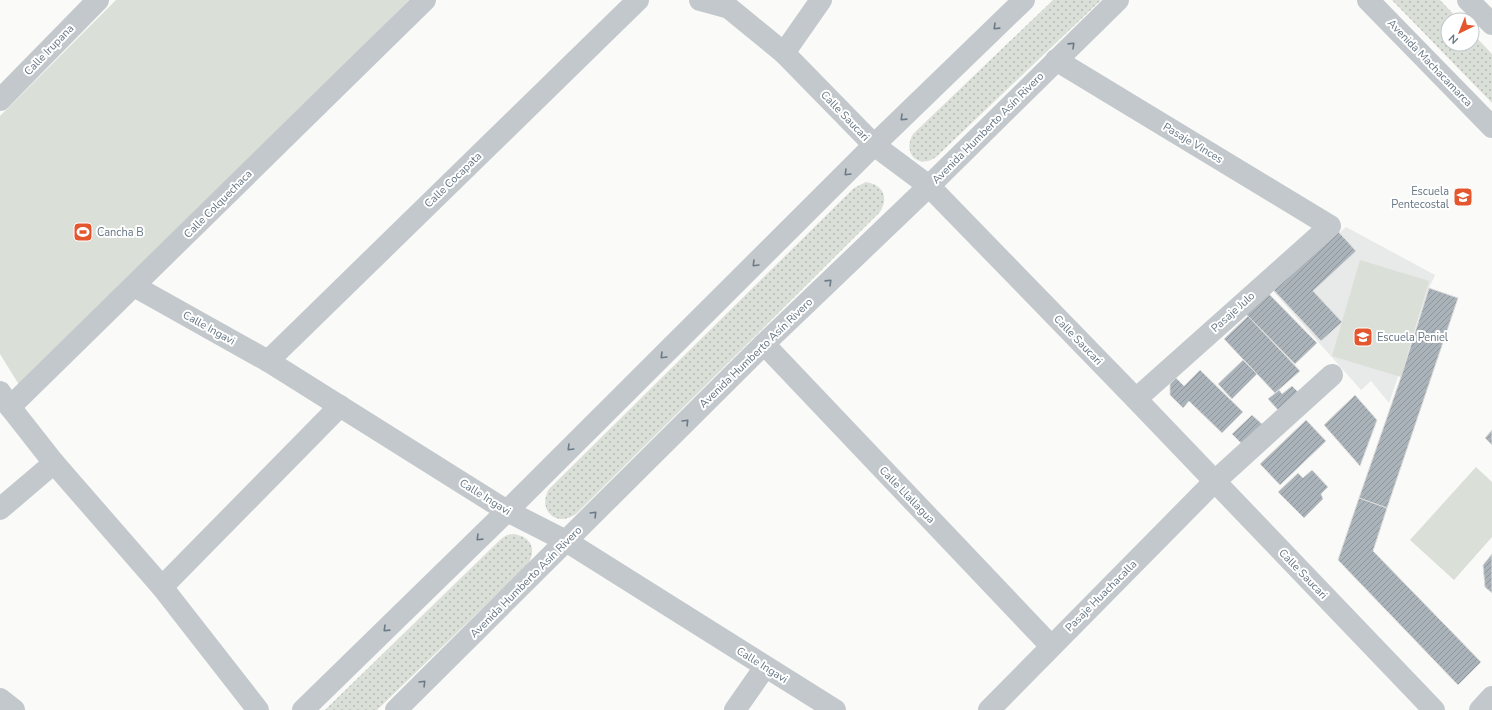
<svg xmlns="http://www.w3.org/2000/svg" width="1492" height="710" viewBox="0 0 1492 710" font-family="'Nunito Sans',sans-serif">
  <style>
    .built { fill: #e8e9e9 }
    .grass { fill: url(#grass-dots) }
    .green { fill: #dadfd7 }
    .building { fill: url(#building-hatch); stroke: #dcdcda }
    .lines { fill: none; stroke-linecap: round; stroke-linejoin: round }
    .minor { stroke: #c3c8cc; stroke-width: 22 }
    .oneway { stroke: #6a7a87 }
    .labels { text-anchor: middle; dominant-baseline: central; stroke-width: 4; stroke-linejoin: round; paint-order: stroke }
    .street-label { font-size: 11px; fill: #657683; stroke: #fff }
    .poi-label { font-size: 11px; fill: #657683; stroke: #fff; text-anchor: start }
  </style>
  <defs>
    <pattern id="grass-dots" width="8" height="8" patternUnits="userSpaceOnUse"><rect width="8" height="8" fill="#dadfd7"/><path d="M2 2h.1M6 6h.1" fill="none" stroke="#b4b9b4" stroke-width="1.8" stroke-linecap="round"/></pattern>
    <pattern id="building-hatch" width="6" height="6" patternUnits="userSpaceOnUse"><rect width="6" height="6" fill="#aab3b9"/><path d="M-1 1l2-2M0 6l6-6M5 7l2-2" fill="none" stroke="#8e969c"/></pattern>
  </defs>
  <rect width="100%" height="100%" fill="#fafaf8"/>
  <path class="built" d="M 1346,227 L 1435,275 L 1429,288 L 1389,403 L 1371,381 L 1361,390 L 1274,292 Z"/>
  <g class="grass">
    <path d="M 1053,0 L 1101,0 L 936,157 C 918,170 902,153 913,134 Z"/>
    <path d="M 1392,0 L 1440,0 L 1459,20 L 1448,20 L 1448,44 L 1472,44 L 1472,33 L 1492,54 L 1492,103 Z"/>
    <path d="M 866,182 C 883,185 889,197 880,212 L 576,514 C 556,528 537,510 549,489 L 854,188 Z"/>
    <path d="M 514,534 C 531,537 537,549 528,564 L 377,710 L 325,710 L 501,539 L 507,535 Z"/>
  </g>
  <g class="green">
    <path d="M 116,0 L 409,0 L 21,388 L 0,354 L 0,116 Z"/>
    <path d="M 1360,260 L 1429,281 L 1401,377 L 1332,356 Z"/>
    <path d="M 1476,467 L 1492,482 L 1492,537 L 1454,580 L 1410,540 Z"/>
  </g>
  <g class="building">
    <path d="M 1332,225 L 1356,251 L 1313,291 L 1342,322 L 1321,341 L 1268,284 Z"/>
    <path d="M 1429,288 L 1458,298 L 1387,508 L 1359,498 L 1401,377 Z"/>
    <path d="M 1266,291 L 1317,343 L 1295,364 L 1244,312 Z"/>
    <path d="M 1248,316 L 1300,371 L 1275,393 L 1224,339 Z"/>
    <path d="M 1243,360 L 1257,374 L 1232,399 L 1218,384 Z"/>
    <path d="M 1200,370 L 1243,412 L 1222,433 L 1189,401 L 1183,408 L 1170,395 L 1170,384 L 1176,378 L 1184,386 Z"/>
    <path d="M 1292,386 L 1300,394 L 1280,412 L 1268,399 L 1279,390 L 1282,394 Z"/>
    <path d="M 1355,395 L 1377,420 L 1360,466 L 1324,425 Z"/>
    <path d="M 1252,415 L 1263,425 L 1243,445 L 1232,434 Z"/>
    <path d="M 1306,420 L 1326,441 L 1280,485 L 1260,464 Z"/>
    <path d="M 1492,430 L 1492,445 L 1485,438 Z"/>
    <path d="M 1312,470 L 1328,487 L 1321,494 L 1323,499 L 1304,518 L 1278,492 L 1298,473 L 1303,478 Z"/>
    <path d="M 1359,498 L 1387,508 L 1373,551 L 1481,662 L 1458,685 L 1338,560 Z"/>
    <path d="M 1492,554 L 1492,593 L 1485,587 L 1483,565 Z"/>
  </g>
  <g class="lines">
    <g class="minor">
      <path d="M 700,0 L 729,8 L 784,53 L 874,145 L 929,186 L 1136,399 L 1434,710"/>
      <path d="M 1368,0 L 1492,127"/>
      <path d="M 1468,0 L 1492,24"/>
      <path d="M 784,53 L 821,0"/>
      <path d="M 1056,60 L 1330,226 L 1136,399"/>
      <path d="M 0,100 L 98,0"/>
      <path d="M 134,286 L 268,361 L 507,511 L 566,541 L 835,710"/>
      <path d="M 764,344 L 1051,646"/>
      <path d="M 268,361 L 638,0"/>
      <path d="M 0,392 L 10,407 L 54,463 L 162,587 L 258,710"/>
      <path d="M 10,407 L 425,0"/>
      <path d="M 0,509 L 54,463"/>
      <path d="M 162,587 L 340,406"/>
      <path d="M 0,699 L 14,710"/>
      <path d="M 303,710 L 507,511 L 874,145 L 1024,0"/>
      <path d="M 396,710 L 764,344 L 929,186 L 1118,0"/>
      <path d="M 735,710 L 765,667"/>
      <path d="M 989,710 L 1214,482 L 1332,375"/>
      <path d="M 1480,710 L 1492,697"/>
    </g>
  </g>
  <defs><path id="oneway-chevron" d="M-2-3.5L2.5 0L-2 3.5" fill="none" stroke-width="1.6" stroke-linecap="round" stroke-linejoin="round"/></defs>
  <g class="oneway">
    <use href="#oneway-chevron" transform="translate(996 27) rotate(136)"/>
    <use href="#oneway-chevron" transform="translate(1072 45) rotate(-44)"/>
    <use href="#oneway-chevron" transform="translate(903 118) rotate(136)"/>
    <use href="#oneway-chevron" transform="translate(847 173) rotate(135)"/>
    <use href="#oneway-chevron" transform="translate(755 264) rotate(135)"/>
    <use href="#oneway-chevron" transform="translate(829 282) rotate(-44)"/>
    <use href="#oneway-chevron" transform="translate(663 356) rotate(135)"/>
    <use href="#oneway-chevron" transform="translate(686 422) rotate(-45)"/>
    <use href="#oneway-chevron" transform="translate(570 448) rotate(135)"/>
    <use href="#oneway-chevron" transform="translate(594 514) rotate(-45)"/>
    <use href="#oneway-chevron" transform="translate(479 538) rotate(136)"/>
    <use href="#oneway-chevron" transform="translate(386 629) rotate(136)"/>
    <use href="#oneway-chevron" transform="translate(423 683) rotate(-45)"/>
  </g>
  <defs>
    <g id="school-square" transform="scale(1)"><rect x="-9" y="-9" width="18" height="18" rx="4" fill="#e4572e" stroke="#fff"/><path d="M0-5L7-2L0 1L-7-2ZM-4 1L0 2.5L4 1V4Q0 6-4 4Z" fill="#fff"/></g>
    <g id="stadium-square" transform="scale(1)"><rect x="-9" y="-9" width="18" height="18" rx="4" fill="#e4572e" stroke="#fff"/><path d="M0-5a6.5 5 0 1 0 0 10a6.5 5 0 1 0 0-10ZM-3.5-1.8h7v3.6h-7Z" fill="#fff"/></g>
  </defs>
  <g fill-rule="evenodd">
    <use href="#school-square" x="1463" y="197"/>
    <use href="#stadium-square" x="83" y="232"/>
    <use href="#school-square" x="1363" y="337"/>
  </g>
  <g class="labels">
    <g class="street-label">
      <text transform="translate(49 50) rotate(-46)">Calle Irupana</text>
      <text transform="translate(1430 63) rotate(46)">Avenida Machacamarca</text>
      <text transform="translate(845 116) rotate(46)">Calle Saucari</text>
      <text transform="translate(988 128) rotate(-45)">Avenida Humberto Asín Rivero</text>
      <text transform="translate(1193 143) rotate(31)">Pasaje Vinces</text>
      <text transform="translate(453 180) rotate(-44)">Calle Cocapata</text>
      <text transform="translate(218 204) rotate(-45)">Calle Colquechaca</text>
      <text transform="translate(1233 312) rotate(-42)">Pasaje Julo</text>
      <text transform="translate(209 328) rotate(29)">Calle Ingavi</text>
      <text transform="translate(1078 340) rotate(46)">Calle Saucari</text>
      <text transform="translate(756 353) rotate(-44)">Avenida Humberto Asín Rivero</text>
      <text transform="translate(907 495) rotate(46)">Calle Llallagua</text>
      <text transform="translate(485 497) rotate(32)">Calle Ingavi</text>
      <text transform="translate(1303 574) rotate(46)">Calle Saucari</text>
      <text transform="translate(526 582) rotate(-45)">Avenida Humberto Asín Rivero</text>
      <text transform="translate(1101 596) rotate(-45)">Pasaje Huachacalla</text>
      <text transform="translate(762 665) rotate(32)">Calle Ingavi</text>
    </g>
    <g class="poi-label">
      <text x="1449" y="191" text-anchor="end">Escuela<tspan x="1449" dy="13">Pentecostal</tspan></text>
      <text x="97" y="232">Cancha B</text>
      <text x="1377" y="337">Escuela Peniel</text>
    </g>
  </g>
  <g transform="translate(1460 32) rotate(223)"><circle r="19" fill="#ffffff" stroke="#c1c8cd"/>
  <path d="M0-3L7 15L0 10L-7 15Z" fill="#e4572e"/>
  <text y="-6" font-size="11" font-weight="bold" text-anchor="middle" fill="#657683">N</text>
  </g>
</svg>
